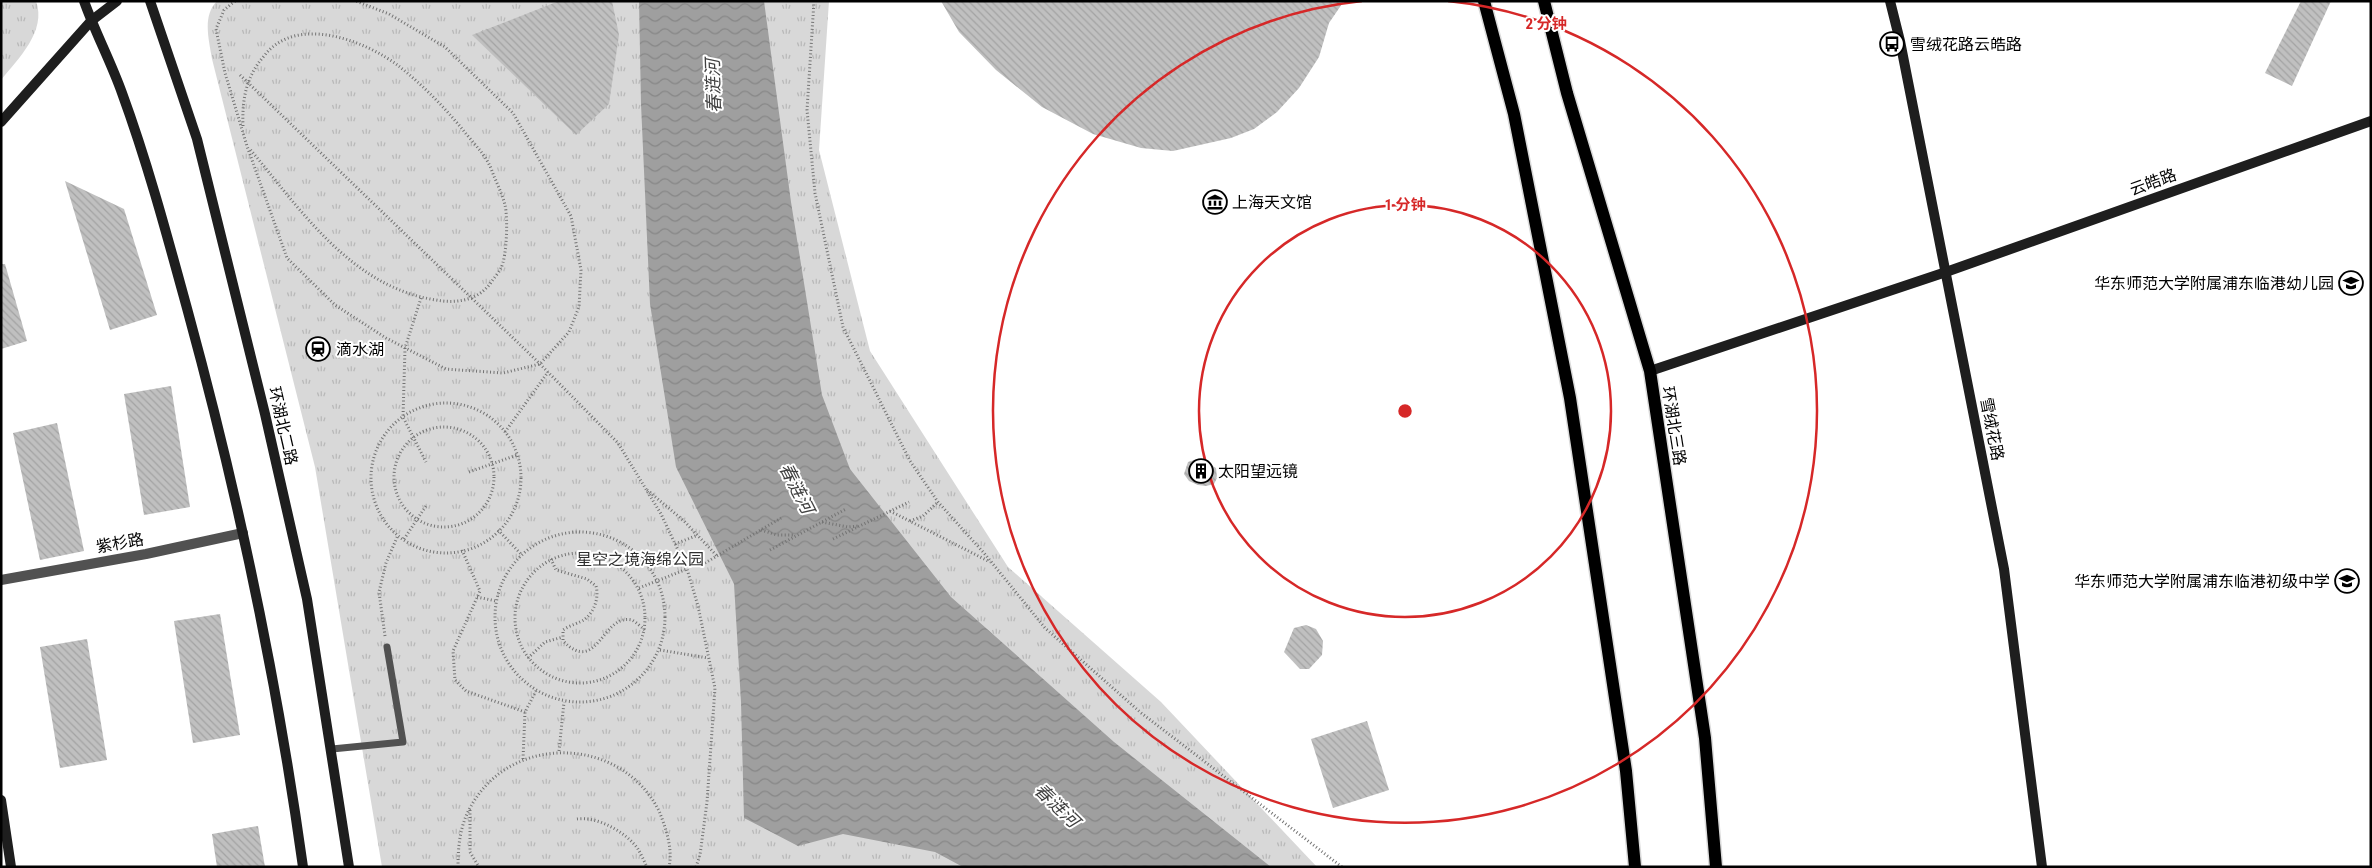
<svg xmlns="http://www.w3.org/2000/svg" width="2372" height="868" viewBox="0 0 2372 868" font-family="'Roboto Condensed','Noto Sans SC',sans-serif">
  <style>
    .grass { fill: url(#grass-tufts) }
    .water { fill: url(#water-waves) }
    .building { fill: url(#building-back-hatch) }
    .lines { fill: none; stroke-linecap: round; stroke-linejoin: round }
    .primary-casing { stroke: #dbdbdb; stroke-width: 15 }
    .path { stroke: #737373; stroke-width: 3; stroke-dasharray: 1 2.5; stroke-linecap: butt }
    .lane { stroke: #515151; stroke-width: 7 }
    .street { stroke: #515151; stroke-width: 10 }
    .secondary { stroke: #1e1e1e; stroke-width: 10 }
    .primary { stroke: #000; stroke-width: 12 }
    .ring { fill: none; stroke: #d62828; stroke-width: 2.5 }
    .labels { text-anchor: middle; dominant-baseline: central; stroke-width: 4; stroke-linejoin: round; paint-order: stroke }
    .poi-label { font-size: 16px; fill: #000; stroke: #fff; text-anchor: start }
    .street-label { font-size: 16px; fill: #000; stroke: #fff }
    .park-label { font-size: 16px; fill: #2f2f2f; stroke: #fff }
    .water-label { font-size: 18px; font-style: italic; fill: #404040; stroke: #fff }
    .centre { fill: #d62828; stroke: #fff; stroke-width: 2.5 }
    .ring-label { font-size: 15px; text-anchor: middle; font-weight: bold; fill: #d62828; stroke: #fff; stroke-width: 4; stroke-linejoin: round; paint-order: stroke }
  </style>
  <defs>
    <pattern id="grass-tufts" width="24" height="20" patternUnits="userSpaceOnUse" patternTransform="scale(1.25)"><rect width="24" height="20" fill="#d8d8d8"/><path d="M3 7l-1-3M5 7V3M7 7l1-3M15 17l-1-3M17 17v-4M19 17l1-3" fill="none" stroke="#b8b8b8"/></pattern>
    <pattern id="water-waves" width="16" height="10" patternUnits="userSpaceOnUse" patternTransform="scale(1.25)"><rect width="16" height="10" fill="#9f9f9f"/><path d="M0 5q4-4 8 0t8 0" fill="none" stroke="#878787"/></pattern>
    <pattern id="building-back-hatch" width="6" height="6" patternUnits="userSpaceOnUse" patternTransform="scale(1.25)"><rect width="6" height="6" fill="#c0c0c0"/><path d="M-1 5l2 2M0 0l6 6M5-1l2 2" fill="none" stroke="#a3a3a3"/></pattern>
  </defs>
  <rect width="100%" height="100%" fill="#fff"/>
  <g class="grass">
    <path d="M 1,1 L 36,1 C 47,31 18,59 1,80 Z"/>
    <path d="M 217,1 L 829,1 L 819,150 L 870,351 L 1008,567 L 1161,702 L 1317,867 L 382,867 L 315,467 L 212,59 C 209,40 202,16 217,1 Z"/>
  </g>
  <path class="water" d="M 639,1 L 764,1 L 791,202 L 822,395 L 850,469 L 951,597 L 1114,742 L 1271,867 L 963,867 L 935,852 L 843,834 L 798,846 L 744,818 L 741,702 L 734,584 L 676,467 L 650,304 L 641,104 Z"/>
  <g class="building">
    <path d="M 559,1 L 612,1 L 619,35 L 609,104 L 576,135 L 472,35 Z"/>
    <path d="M 941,1 L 1344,1 L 1329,23 L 1319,57 L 1299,88 L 1277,112 L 1254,129 L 1231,138 L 1173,151 L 1141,148 L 1093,134 L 1042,107 L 996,70 L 959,32 Z"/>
    <path d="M 2301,1 L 2331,1 L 2292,86 L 2265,73 Z"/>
    <path d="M 65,181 L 124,209 L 157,315 L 110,330 Z"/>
    <path d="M 1,264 L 5,264 L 27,341 L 1,349 Z"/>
    <path d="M 171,386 L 190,507 L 144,515 L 124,394 Z"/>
    <path d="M 57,423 L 84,551 L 40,560 L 13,433 Z"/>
    <path d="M 1197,459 L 1206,462 L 1216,468 L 1217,478 L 1214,484 L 1206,486 L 1198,485 L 1189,481 L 1184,474 L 1188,462 Z"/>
    <path d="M 220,614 L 240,735 L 193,743 L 174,621 Z"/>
    <path d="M 1306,625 L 1316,629 L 1323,641 L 1322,655 L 1309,669 L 1300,669 L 1284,652 L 1294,628 Z"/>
    <path d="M 87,639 L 107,760 L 60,768 L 40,647 Z"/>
    <path d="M 1367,721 L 1389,790 L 1333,808 L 1311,739 Z"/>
    <path d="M 258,826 L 265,867 L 217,867 L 212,834 Z"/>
  </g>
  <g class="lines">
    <g class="primary-casing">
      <g id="primary">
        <path d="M 1484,1 L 1514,114 L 1570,398 L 1626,771 L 1635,867"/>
        <path d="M 1544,1 L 1567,93 L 1650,371 L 1705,738 L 1716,867"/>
      </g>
    </g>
    <g class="path">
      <path d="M 235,1 L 224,10 L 216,29 L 225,73 L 247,146 L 287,258 L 335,305 L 386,338 L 446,369 L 503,373 L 540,364 L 569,332 L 579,307 L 581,270 L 571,216 L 513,113 L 445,47 L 389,14 L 356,1"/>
      <path d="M 814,1 L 807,110 L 815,193 L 843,327 L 910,461 L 938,502 L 984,553 L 1045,628 L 1140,712 L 1342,867"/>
      <path d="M 240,75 L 537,361 L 618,443 L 661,514 L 687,569 L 698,606 L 715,688 L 707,802 L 700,855 L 696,867"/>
      <path d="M 243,126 C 242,99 246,77 264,56 C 296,14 365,40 400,67 C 425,87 448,111 467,135 C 477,147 487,157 492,171 C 496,182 502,193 505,205 C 508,218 507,256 501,268 C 499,272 495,277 492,281 C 480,300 457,304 436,300 C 351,287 301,210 249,148"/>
      <path d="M 421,298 L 405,348 L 403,417 L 426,462"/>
      <circle cx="446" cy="478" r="75"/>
      <circle cx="444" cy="477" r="50"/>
      <path d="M 505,432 L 548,372"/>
      <path d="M 469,472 L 517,455"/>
      <path d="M 647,490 L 684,521 L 717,556"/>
      <path d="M 890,511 L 990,562"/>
      <path d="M 910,521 L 923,516 L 938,502"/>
      <path d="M 822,522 L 848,527 L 858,526"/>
      <path d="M 498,530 L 522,555"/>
      <path d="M 761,530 L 777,535 L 794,535"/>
      <circle cx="580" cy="617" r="85"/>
      <path d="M 404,539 L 426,506"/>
      <path d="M 833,539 L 909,502"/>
      <path d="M 675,544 L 698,535"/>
      <path d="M 462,550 L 480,591 L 453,651 L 455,680 L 466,691 L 525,712"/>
      <path d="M 770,550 L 846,509"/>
      <circle cx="580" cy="618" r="65"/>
      <path d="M 551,559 L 556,570 L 587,579 L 596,586 C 599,597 595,611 585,619 C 580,623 570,625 563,630 L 563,641 C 598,676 602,613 632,620 C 636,622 641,627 645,630"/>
      <path d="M 705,563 L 781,518"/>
      <path d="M 639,588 L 687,569"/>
      <path d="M 477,597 L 496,601"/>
      <path d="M 385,636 L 379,592 L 386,563 L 398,535"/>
      <path d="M 660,650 L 708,658"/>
      <path d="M 528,658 L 545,642 L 563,637"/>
      <path d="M 559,751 L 564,702"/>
      <path d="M 523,759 L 525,712 L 536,691"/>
      <path d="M 470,810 L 470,852 L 479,867"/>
      <path d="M 577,819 C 597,816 626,832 638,849 C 641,854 644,861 647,867"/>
      <path d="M 458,867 C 458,846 460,826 470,808 C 510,732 622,736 659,811 C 666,828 673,849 669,867"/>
    </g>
    <path class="lane" d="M 332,749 L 403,742 L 387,647"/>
    <path class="street" d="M 1,580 L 146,554 L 243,533"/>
    <g class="secondary">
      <path d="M 84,1 C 95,32 111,62 122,93 C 148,164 168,239 188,312 C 238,495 277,679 303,867"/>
      <path d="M 150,1 L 197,139 L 265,414 L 307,599 L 349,867"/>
      <path d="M 1890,1 L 1900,41 L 2004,569 L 2042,867"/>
      <path d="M 1,122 L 91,21 L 117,1"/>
      <path d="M 1650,371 L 1946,272 L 2371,121"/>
      <path d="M 1,800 L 11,867"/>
    </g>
    <use href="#primary" class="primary"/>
  </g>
  <g class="ring">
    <circle cx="1405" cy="411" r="206"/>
    <path d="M1448 1A412 412 0 1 1 1362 1"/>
  </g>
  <defs>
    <g id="bus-ring" transform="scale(1.25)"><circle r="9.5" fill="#fff" stroke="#000" stroke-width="1.5"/><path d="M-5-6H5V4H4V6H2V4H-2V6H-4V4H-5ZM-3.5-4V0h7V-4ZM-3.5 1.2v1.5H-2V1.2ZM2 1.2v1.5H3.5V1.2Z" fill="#000"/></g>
    <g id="museum-ring" transform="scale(1.25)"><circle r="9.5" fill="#fff" stroke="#000" stroke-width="1.5"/><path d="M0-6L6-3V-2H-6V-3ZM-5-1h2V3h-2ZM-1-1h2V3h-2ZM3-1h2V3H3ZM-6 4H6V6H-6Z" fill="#000"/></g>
    <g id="school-ring" transform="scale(1.25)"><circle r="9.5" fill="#fff" stroke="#000" stroke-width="1.5"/><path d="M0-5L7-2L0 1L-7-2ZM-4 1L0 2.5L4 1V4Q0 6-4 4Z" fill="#000"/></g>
    <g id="station-ring" transform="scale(1.25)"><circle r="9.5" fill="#fff" stroke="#000" stroke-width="1.5"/><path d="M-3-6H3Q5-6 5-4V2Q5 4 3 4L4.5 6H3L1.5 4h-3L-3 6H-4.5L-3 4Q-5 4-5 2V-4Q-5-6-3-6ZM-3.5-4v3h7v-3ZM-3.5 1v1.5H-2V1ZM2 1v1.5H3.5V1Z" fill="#000"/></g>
    <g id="building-ring" transform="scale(1.25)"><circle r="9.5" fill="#fff" stroke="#000" stroke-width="1.5"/><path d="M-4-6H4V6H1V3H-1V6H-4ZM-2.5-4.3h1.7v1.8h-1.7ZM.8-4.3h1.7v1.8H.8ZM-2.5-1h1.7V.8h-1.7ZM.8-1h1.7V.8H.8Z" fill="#000"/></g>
  </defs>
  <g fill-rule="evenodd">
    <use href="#bus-ring" x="1892" y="44"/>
    <use href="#museum-ring" x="1215" y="202"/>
    <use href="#school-ring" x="2351" y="283"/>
    <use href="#station-ring" x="318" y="349"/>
    <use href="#building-ring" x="1201" y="471"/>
    <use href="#school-ring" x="2347" y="581"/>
  </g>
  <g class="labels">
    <g class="poi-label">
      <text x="1910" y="44">雪绒花路云皓路</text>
      <text x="1232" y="202">上海天文馆</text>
      <text x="2334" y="283" text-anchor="end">华东师范大学附属浦东临港幼儿园</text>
      <text x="336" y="349">滴水湖</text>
      <text x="1218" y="471">太阳望远镜</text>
      <text x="2330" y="581" text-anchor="end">华东师范大学附属浦东临港初级中学</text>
    </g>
    <g class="street-label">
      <text transform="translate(2153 182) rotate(-20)">云皓路</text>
      <text transform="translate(283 426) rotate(77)">环湖北二路</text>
      <text transform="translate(1674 426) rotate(81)">环湖北三路</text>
      <text transform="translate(1992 429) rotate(79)">雪绒花路</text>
      <text transform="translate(120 543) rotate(-10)">紫杉路</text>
    </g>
    <g class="park-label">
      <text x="640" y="559">星空之境海绵公园</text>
    </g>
    <g class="water-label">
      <text transform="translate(713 86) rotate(-92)">春涟河</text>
      <text transform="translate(797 488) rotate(63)">春涟河</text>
      <text transform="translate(1057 805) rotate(44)">春涟河</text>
    </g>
  </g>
  <circle cx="1405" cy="411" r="8" class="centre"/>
  <g class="ring-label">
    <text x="1546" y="29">2 分钟</text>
    <text x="1405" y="210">1 分钟</text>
  </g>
  <rect width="2372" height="868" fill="none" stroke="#000000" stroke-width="5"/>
</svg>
